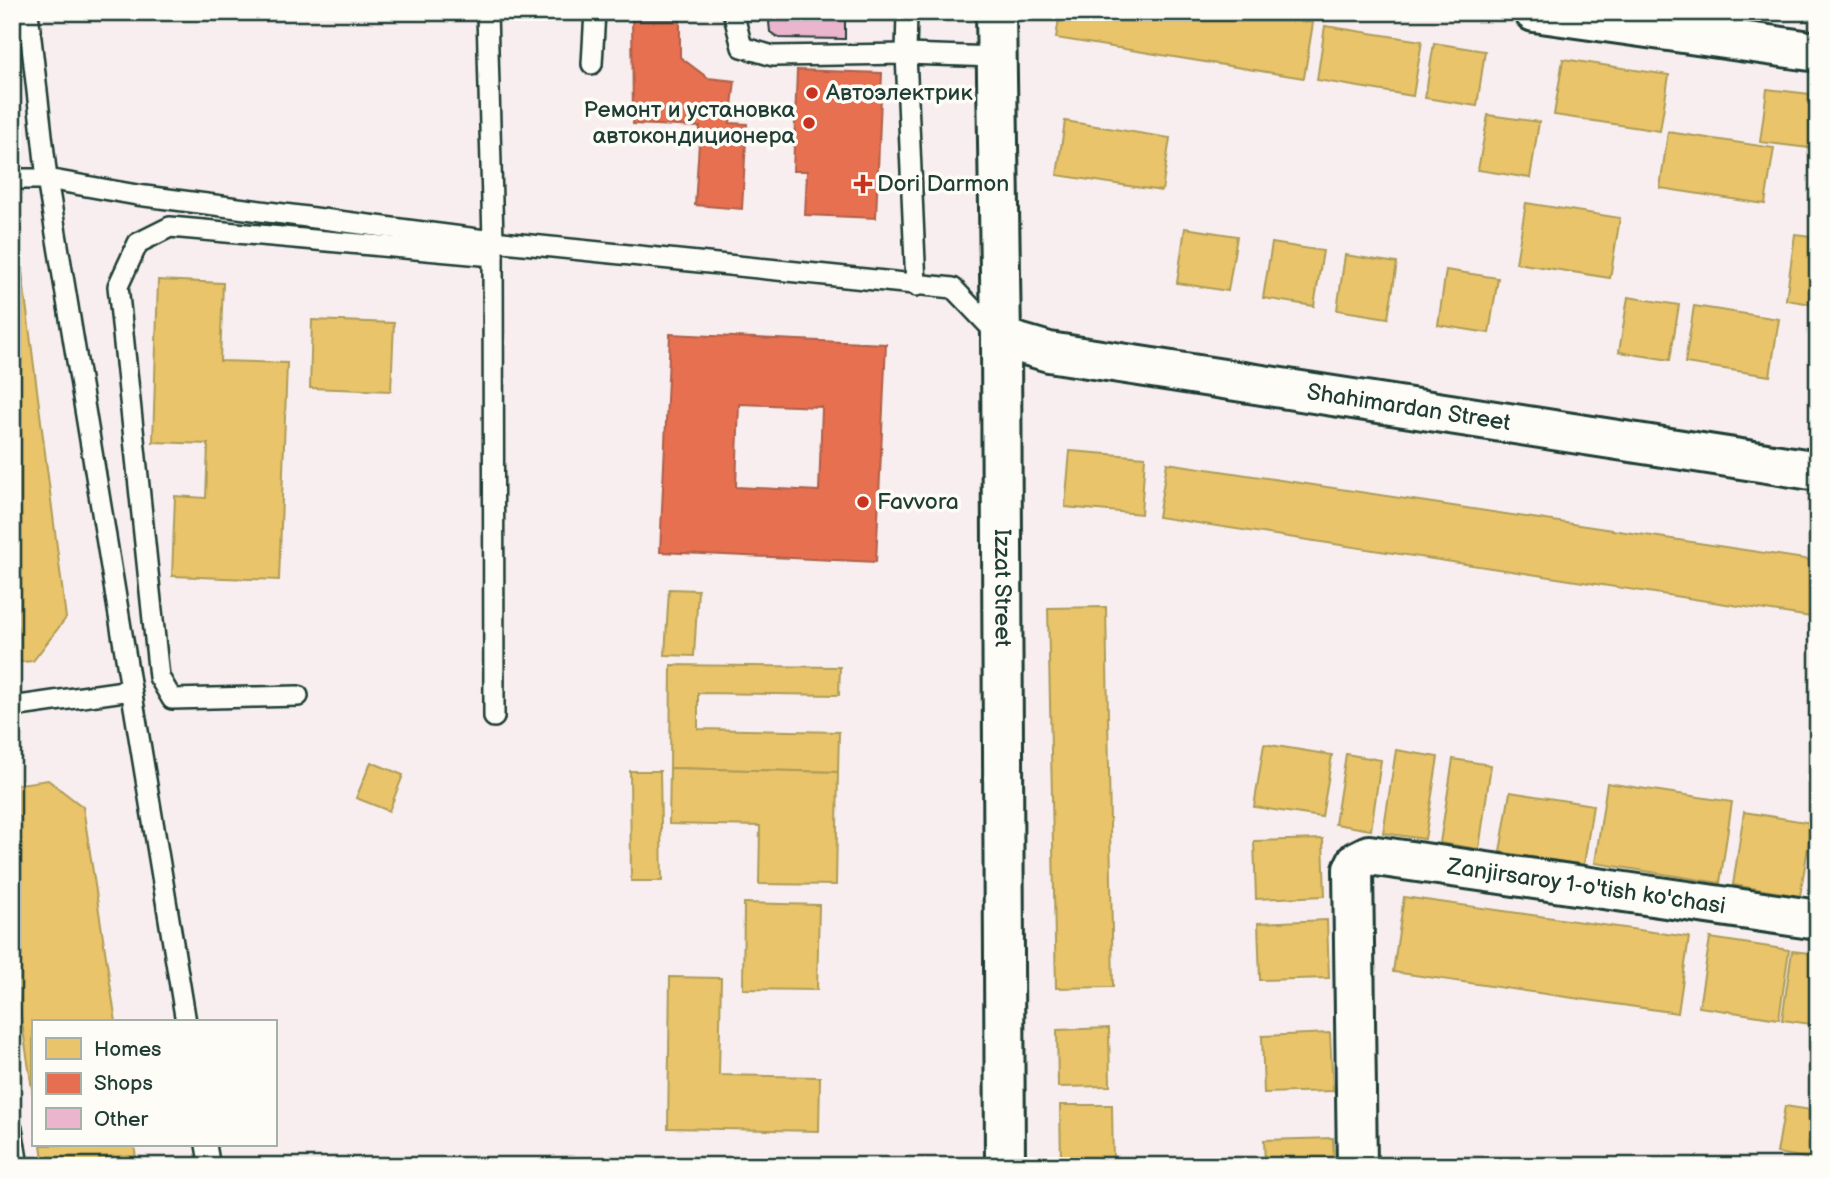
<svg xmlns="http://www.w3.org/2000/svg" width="1830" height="1178" viewBox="0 0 1830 1178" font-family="'Balsamiq Sans',sans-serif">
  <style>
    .homes { fill: #e9c46a; stroke: #ac9c5a; stroke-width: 2 }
    .shops { fill: #e76f51; stroke: #ab6048; stroke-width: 2; fill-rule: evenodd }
    .building { fill: #ebb5ce; stroke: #1f3d34; stroke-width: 2 }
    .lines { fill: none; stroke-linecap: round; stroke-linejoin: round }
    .service-casing { stroke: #1f3d34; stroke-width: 24 }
    .minor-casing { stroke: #1f3d34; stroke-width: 44 }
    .tertiary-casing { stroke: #1f3d34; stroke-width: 44 }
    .secondary-casing { stroke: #1f3d34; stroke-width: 44 }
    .service { stroke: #fdfcf7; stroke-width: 19 }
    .minor { stroke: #fdfcf7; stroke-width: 38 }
    .tertiary { stroke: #fdfcf7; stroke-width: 38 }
    .secondary { stroke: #fdfcf7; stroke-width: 38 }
    .poi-dot { fill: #c8321e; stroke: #fdfcf7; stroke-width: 2.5 }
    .labels { text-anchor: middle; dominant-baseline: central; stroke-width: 7; stroke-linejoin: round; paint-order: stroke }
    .poi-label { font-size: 23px; fill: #1f3d34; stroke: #fdfcf7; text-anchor: start }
    .street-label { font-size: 23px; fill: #1f3d34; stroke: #fdfcf7 }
  </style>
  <rect width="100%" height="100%" fill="#f9eeef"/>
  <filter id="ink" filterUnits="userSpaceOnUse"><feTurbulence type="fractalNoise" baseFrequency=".0143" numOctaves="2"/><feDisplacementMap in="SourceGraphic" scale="14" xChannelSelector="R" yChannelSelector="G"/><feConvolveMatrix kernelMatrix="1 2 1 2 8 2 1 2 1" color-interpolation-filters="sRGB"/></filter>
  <g filter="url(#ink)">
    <g class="homes">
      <path d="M 1060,12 L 1244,12 L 1313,23 L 1304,78 L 1056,38 Z"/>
      <path d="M 1325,26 L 1422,41 L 1413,96 L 1317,80 Z"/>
      <path d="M 1434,43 L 1485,51 L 1477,106 L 1425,98 Z"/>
      <path d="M 1563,59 L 1669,75 L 1660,131 L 1554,115 Z"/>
      <path d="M 1767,89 L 1818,95 L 1818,149 L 1760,142 Z"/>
      <path d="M 1488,115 L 1539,122 L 1530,178 L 1478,170 Z"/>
      <path d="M 1065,121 L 1170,138 L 1162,191 L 1057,175 Z"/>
      <path d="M 1668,132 L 1774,148 L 1765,204 L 1660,188 Z"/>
      <path d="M 1526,203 L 1620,218 L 1610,278 L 1516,263 Z"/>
      <path d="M 1185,228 L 1237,236 L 1228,291 L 1177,283 Z"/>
      <path d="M 1795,234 L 1818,237 L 1818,305 L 1786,300 Z"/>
      <path d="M 1272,243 L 1323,251 L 1314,306 L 1263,298 Z"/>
      <path d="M 1345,255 L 1397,263 L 1388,318 L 1337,310 Z"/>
      <path d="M 20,256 L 66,618 L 33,661 L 12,663 L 12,257 Z"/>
      <path d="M 1446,270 L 1498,278 L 1489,333 L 1438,325 Z"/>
      <path d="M 158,280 L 223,283 L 220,361 L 287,363 L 279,580 L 172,576 L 175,496 L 206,498 L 208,444 L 153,442 Z"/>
      <path d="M 1628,297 L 1679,305 L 1670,360 L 1619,352 Z"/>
      <path d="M 1694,306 L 1779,319 L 1770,376 L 1685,363 Z"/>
      <path d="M 312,320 L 394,323 L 391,391 L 310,388 Z"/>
      <path d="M 1070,451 L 1145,457 L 1141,514 L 1065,507 Z"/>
      <path d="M 1167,463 L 1818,561 L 1818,618 L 1158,517 Z"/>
      <path d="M 669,589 L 698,590 L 694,656 L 665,655 Z"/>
      <path d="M 1106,607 L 1113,987 L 1056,988 L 1048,608 Z"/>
      <path d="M 671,665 L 840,667 L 839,695 L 698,693 L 698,729 L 839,732 L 838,772 L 670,768 Z"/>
      <path d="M 1264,744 L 1332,755 L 1322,817 L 1254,807 Z"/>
      <path d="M 1396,750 L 1438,757 L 1425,839 L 1383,833 Z"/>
      <path d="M 1346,754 L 1381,760 L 1371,830 L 1335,824 Z"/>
      <path d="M 1453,759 L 1491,765 L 1479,849 L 1440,843 Z"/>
      <path d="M 371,762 L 403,775 L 389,811 L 356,798 Z"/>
      <path d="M 670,768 L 838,772 L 836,885 L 759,884 L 760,826 L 669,824 Z"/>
      <path d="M 630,771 L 660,771 L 662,881 L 631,881 Z"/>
      <path d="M 48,780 L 83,807 L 116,1022 L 33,1022 L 33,1095 L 12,958 L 12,785 Z"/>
      <path d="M 1607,783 L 1732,802 L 1720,883 L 1595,863 Z"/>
      <path d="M 1510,792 L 1593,805 L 1584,865 L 1500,852 Z"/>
      <path d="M 1744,812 L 1812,823 L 1800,896 L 1733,885 Z"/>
      <path d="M 1323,839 L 1325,896 L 1256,899 L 1254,841 Z"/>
      <path d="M 1404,897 L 1689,937 L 1678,1013 L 1393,972 Z"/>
      <path d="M 744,903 L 819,905 L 817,990 L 743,989 Z"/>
      <path d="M 1327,920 L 1329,978 L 1260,980 L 1258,923 Z"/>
      <path d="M 1710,938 L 1789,950 L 1779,1019 L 1699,1007 Z"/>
      <path d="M 1792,951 L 1818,954 L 1818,1025 L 1782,1020 Z"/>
      <path d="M 670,977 L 721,978 L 719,1075 L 820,1077 L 819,1131 L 668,1128 Z"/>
      <path d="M 1109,1028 L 1110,1086 L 1058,1087 L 1057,1030 Z"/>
      <path d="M 1330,1033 L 1333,1091 L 1264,1093 L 1262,1036 Z"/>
      <path d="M 1060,1105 L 1112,1105 L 1113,1162 L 1061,1163 Z"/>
      <path d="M 1785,1106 L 1818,1111 L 1818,1160 L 1777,1153 Z"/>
      <path d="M 1333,1138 L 1334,1166 L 1265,1166 L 1264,1140 Z"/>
      <path d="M 41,1145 L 134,1145 L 137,1164 L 44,1166 Z"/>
      <path d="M 391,1161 L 399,1166 L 369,1166 Z"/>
    </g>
    <g class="shops">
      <path d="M 632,12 L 680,12 L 680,57 L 708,78 L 735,81 L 730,123 L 747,124 L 742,209 L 695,205 L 700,127 L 633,124 Z"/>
      <path d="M 797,70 L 882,73 L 876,218 L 805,215 L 807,171 L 793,171 Z"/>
      <path d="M 670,334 L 886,344 L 876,562 L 660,552 ZM 739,404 L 822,407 L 819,491 L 736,487 Z"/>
    </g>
    <path class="building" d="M 782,12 L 845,12 L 845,39 L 779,38 L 770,32 L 769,22 Z"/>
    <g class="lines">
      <g class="service-casing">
        <g id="service">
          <path d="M 28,12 L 47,179 L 186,1022"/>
          <path d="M 487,12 L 493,241 L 494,717"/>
          <path d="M 733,12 L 742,47 L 773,56 L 906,54 L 996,57"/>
          <path d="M 907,12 L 906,54 L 916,286"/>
          <path d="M 592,64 L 595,12"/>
          <path d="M 12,179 L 47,179 L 137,195 L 493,241 L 953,288 L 998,335"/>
          <path d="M 298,696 L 172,699 L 159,677 L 118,286 L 138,243 L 170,227 L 493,256"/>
          <path d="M 12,707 L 131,690"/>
          <path d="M 12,1129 L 18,1166"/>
          <path d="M 206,1145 L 209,1162 L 206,1166"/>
        </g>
      </g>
      <g class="minor-casing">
        <g id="minor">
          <path d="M 1534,12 L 1818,52"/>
          <path id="s1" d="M 1357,1166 L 1353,869 L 1357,861 L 1369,855 L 1818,920"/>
        </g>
      </g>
      <g class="tertiary-casing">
        <g id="tertiary">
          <path id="s2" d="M 1001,338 L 1005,1166"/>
        </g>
      </g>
      <g class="secondary-casing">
        <g id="secondary">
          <path id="s3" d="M 996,12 L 1001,338 L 1049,352 L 1818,471"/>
        </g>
      </g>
      <use href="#service" class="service"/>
      <use href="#minor" class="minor"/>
      <use href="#tertiary" class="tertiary"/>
      <use href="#secondary" class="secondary"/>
    </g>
  </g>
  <g class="poi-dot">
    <circle cx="812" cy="93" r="7"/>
    <circle cx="809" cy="123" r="7"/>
    <path d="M859.5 173.5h7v7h7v7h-7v7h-7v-7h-7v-7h7z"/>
    <circle cx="863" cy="502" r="7"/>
  </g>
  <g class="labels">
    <g class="poi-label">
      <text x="826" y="93">Автоэлектрик</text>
      <text x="795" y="110" text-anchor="end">Ремонт и установка<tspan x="795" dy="26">автокондиционера</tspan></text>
      <text x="877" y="184">Dori Darmon</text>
      <text x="877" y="502">Favvora</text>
    </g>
    <g class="street-label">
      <text stroke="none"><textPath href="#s3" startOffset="740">Shahimardan Street</textPath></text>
      <text stroke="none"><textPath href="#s2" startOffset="250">Izzat Street</textPath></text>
      <text stroke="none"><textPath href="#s1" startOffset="539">Zanjirsaroy 1-o'tish ko'chasi</textPath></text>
    </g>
  </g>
  <rect width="1830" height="1178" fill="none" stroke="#fdfcf7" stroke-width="42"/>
  <rect x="21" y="21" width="1788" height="1136" fill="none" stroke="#1f3d34" stroke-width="2.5" filter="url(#ink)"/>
  <rect x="32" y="1020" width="245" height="126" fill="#fdfcf7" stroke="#a4b0a9" stroke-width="2"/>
  <rect x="46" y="1038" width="35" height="21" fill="#e9c46a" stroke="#a4b0a9" stroke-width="2"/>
  <text x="94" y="1056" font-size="21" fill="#1f3d34">Homes</text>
  <rect x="46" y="1073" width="35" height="21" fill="#e76f51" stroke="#a4b0a9" stroke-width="2"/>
  <text x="94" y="1090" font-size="21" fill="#1f3d34">Shops</text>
  <rect x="46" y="1108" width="35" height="21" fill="#ebb5ce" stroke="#a4b0a9" stroke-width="2"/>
  <text x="94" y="1126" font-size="21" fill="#1f3d34">Other</text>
</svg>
